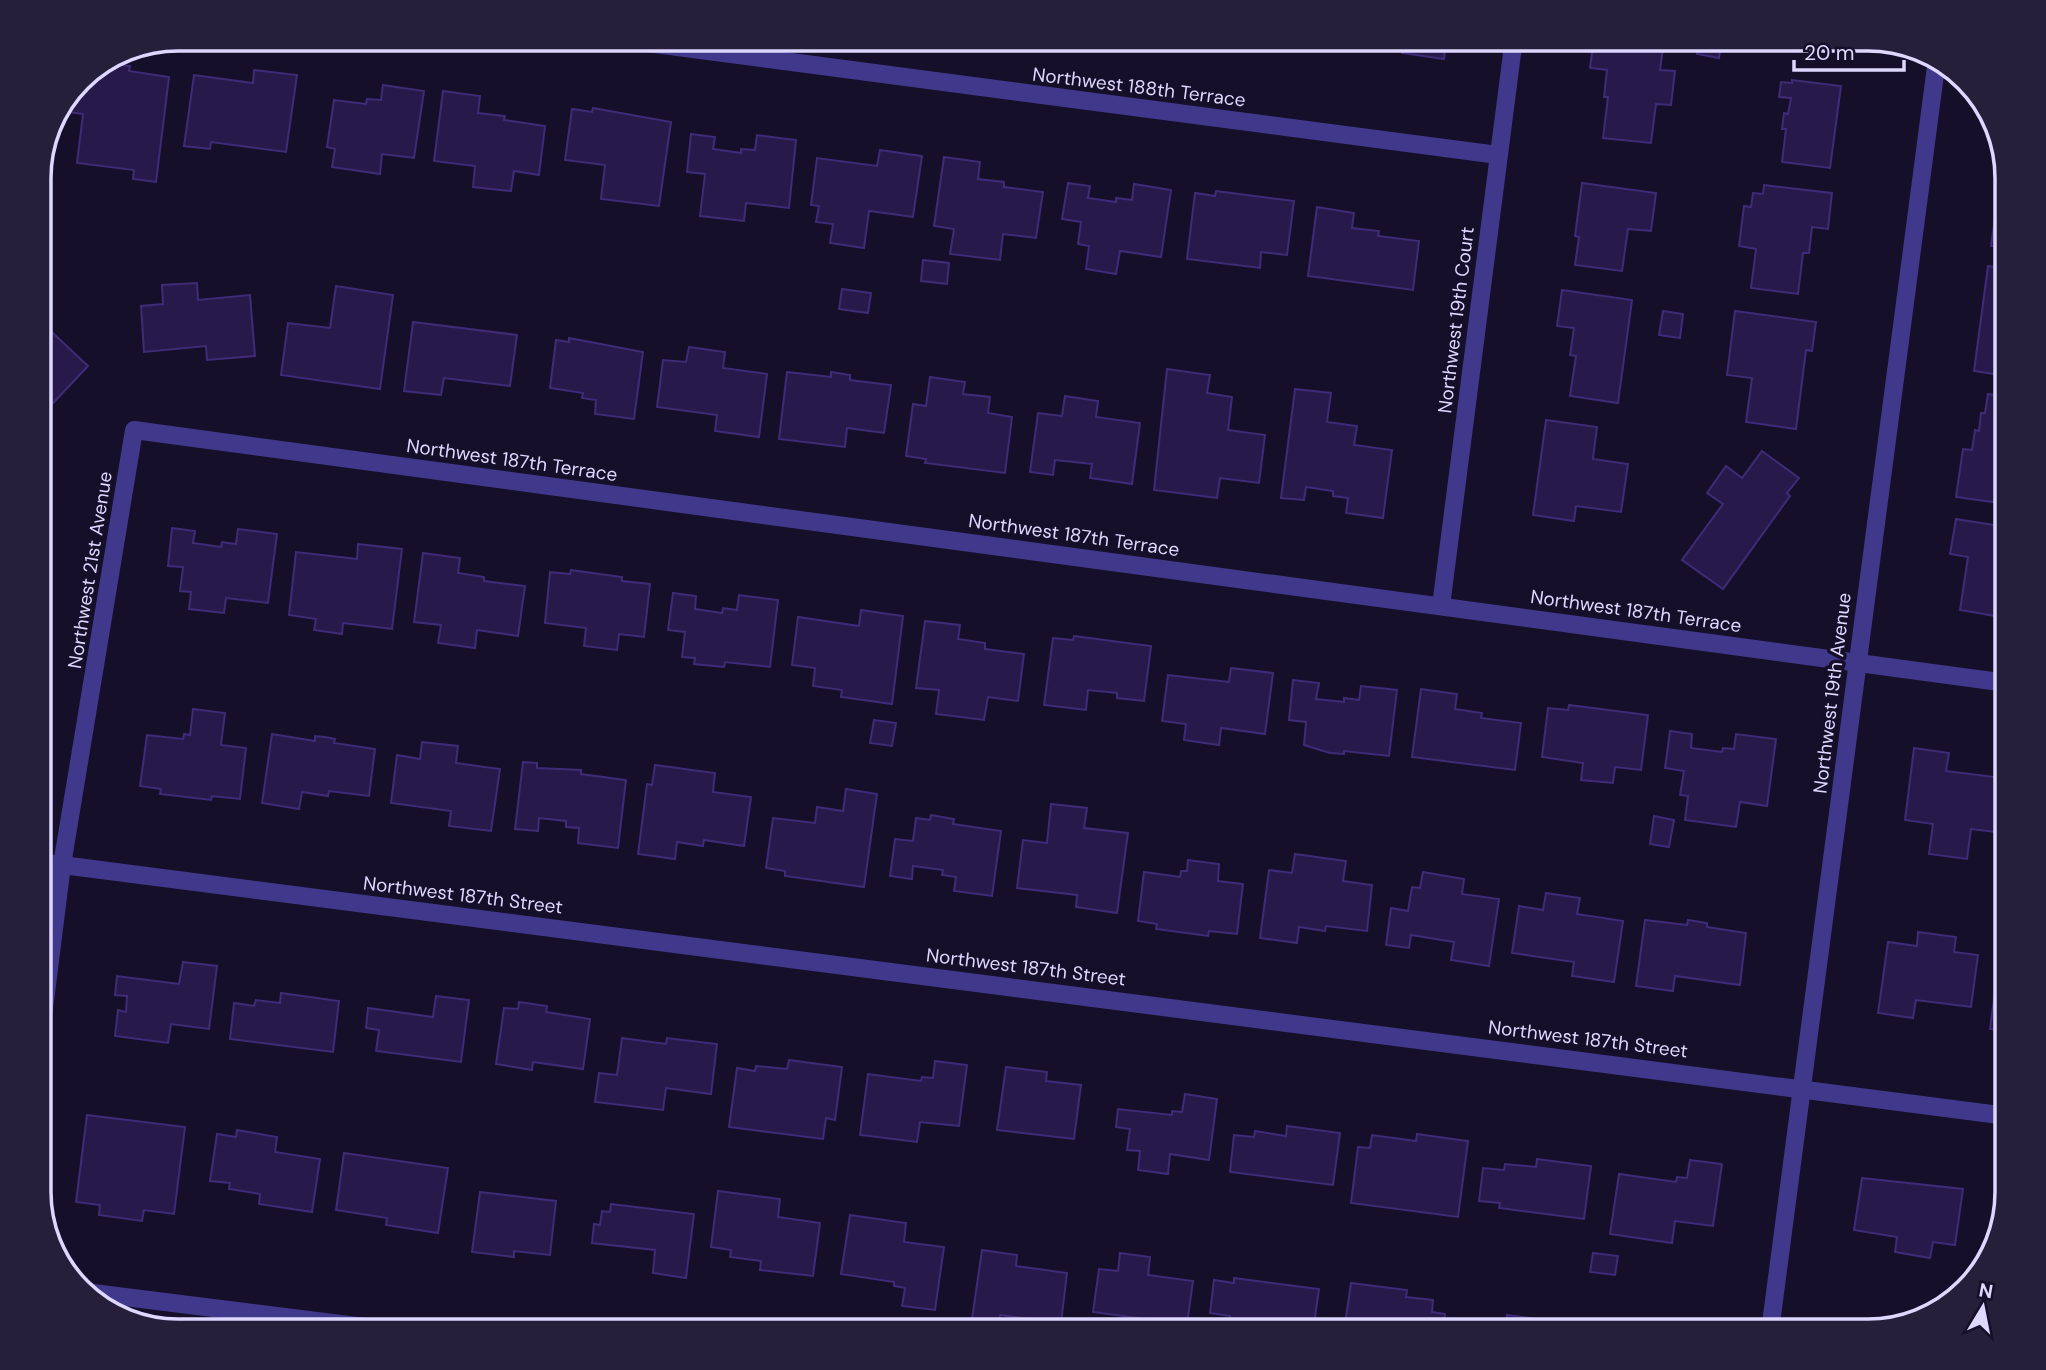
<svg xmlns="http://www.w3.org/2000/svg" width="2046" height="1370" viewBox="0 0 2046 1370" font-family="'DM Sans',sans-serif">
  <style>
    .building { fill: #271a4b; stroke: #3f2b78; stroke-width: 2 }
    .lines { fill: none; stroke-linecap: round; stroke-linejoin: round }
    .minor { stroke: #40388a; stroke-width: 18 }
    .labels { text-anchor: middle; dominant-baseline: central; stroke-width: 7; stroke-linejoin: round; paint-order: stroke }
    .street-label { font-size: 19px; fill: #ded7ff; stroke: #150f29 }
    .rim { fill: none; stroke: #ded7ff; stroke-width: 3.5 }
  </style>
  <rect width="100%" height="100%" fill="#150f29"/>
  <g class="building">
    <path d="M 1402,38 L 1446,38 L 1444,59 L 1402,53 Z"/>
    <path d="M 1594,38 L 1664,41 L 1660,70 L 1675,71 L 1671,105 L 1656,104 L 1651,143 L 1603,138 L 1608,97 L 1604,97 L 1607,70 L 1590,68 Z"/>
    <path d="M 1699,38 L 1722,38 L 1719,58 L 1697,54 Z"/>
    <path d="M 104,63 L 130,66 L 129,71 L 169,77 L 156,182 L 133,179 L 134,170 L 77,163 L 83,114 L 61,111 L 61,106 L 80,79 Z"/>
    <path d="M 254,70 L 297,75 L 286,152 L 211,142 L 210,149 L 184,146 L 194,75 L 253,83 Z"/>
    <path d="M 1792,80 L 1841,86 L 1830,168 L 1782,162 L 1786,129 L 1782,129 L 1784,113 L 1788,114 L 1791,98 L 1779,97 L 1781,82 L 1792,83 Z"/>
    <path d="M 383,85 L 424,91 L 414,158 L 382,154 L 380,174 L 332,167 L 335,149 L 327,147 L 334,100 L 366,104 L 367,99 L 381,100 Z"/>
    <path d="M 443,91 L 480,96 L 478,113 L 505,116 L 504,120 L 545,126 L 539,175 L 514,171 L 511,191 L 491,189 L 473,187 L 475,166 L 434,161 Z"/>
    <path d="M 593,108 L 671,122 L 659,206 L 601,199 L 605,165 L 565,160 L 572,109 L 592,112 Z"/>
    <path d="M 691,134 L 715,137 L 713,149 L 741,153 L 741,149 L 755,150 L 757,135 L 796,140 L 789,208 L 746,203 L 744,221 L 700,216 L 705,174 L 687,172 Z"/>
    <path d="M 880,150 L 922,156 L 913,217 L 869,211 L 864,248 L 830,243 L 833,224 L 816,222 L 819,206 L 811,205 L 817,158 L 877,166 Z"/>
    <path d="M 944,157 L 980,162 L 978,179 L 1004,182 L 1004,187 L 1043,192 L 1036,238 L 1003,234 L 1000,260 L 950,254 L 954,229 L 934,226 Z"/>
    <path d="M 1068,183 L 1090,186 L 1088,198 L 1116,202 L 1116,198 L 1132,200 L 1134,184 L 1171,190 L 1161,257 L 1120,251 L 1116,274 L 1086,269 L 1089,246 L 1078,244 L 1081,222 L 1062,219 Z"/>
    <path d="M 1582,183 L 1656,193 L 1651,231 L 1628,229 L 1622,271 L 1575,265 L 1579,237 L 1575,236 Z"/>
    <path d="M 1764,185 L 1832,193 L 1828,229 L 1812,227 L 1809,253 L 1803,253 L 1798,294 L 1751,288 L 1756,249 L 1739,246 L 1744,206 L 1751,207 L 1753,193 L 1763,194 Z"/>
    <path d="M 1216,191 L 1294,201 L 1287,255 L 1261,252 L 1260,268 L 1187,259 L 1195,193 L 1215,196 Z"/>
    <path d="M 2007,195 L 2007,248 L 1991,246 L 1997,204 L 2006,205 Z"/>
    <path d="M 1317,207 L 1354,213 L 1352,228 L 1379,231 L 1378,236 L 1419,241 L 1413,290 L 1308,276 Z"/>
    <path d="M 923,260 L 949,263 L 947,284 L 921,281 Z"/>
    <path d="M 1988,266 L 2007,269 L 2007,376 L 1974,371 Z"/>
    <path d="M 197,283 L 198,300 L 250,295 L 255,356 L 207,360 L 206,346 L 144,352 L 141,306 L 163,304 L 162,285 Z"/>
    <path d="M 336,286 L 393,295 L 380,389 L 281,375 L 288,323 L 330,328 Z"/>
    <path d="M 842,289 L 871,293 L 868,313 L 839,309 Z"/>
    <path d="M 1562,290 L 1632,300 L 1618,403 L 1570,396 L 1576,356 L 1570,355 L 1574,328 L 1557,326 Z"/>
    <path d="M 1663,311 L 1683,314 L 1680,338 L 1659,335 Z"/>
    <path d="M 1735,311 L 1816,322 L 1812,351 L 1806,350 L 1796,429 L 1746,422 L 1752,378 L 1727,375 Z"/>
    <path d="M 39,320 L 88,366 L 39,418 Z"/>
    <path d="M 413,322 L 517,335 L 510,386 L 444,378 L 441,395 L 404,391 Z"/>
    <path d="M 569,338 L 643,352 L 634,419 L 595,414 L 596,400 L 582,398 L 583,393 L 550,388 L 556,340 L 569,342 Z"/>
    <path d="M 689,347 L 725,352 L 723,368 L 767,374 L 759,437 L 715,431 L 717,415 L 657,407 L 663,360 L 686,362 Z"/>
    <path d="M 1167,369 L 1210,375 L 1207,393 L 1232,397 L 1228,430 L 1265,435 L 1259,483 L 1220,478 L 1217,498 L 1154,490 Z"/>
    <path d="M 787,372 L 831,377 L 831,372 L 850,375 L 850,380 L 891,385 L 884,433 L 847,428 L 845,447 L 779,439 Z"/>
    <path d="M 930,377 L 965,382 L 963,394 L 990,397 L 988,413 L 1012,417 L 1005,473 L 925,463 L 926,459 L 906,456 L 913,404 L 926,406 Z"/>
    <path d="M 1295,389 L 1331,393 L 1327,422 L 1357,426 L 1354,445 L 1392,450 L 1383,518 L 1346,513 L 1348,498 L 1333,496 L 1333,491 L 1306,487 L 1304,500 L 1281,498 Z"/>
    <path d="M 1988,394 L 2007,397 L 2007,504 L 1956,497 L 1963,449 L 1972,450 L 1975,430 L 1979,431 L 1981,413 L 1985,413 Z"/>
    <path d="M 1065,396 L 1098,401 L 1096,417 L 1140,423 L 1132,484 L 1090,478 L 1092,464 L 1055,460 L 1053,475 L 1030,472 L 1038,413 L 1062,416 Z"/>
    <path d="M 1546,420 L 1597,427 L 1593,459 L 1628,464 L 1621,512 L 1576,506 L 1574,521 L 1533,515 Z"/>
    <path d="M 1762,451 L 1799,478 L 1787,493 L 1790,496 L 1723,589 L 1682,560 L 1723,504 L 1707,493 L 1726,466 L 1742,478 Z"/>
    <path d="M 1956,519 L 2007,527 L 2007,618 L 1960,610 L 1968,557 L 1950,554 Z"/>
    <path d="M 172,528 L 195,531 L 193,543 L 221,547 L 222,542 L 236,544 L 238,529 L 277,534 L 268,603 L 226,598 L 224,613 L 189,609 L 191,592 L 180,591 L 183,567 L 168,566 Z"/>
    <path d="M 358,544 L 402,549 L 392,629 L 343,623 L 342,634 L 314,630 L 316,619 L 289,615 L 296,552 L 357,559 Z"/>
    <path d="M 423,553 L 460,558 L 458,573 L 484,577 L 484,581 L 525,586 L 518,636 L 477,630 L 475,648 L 438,643 L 441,625 L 414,622 Z"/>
    <path d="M 571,570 L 622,577 L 622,581 L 650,584 L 644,637 L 619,634 L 617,650 L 584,646 L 586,628 L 545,623 L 550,572 L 570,574 Z"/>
    <path d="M 673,593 L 696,596 L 695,609 L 722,613 L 723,608 L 737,610 L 739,595 L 778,600 L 770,667 L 725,662 L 724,667 L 694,664 L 695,658 L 682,657 L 685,632 L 668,630 Z"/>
    <path d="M 861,610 L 903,616 L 892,704 L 841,697 L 842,690 L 813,686 L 815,668 L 792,665 L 798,617 L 859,626 Z"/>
    <path d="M 925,621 L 960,625 L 958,639 L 985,643 L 985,649 L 1024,654 L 1018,701 L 988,697 L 984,720 L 936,714 L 939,690 L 916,688 Z"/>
    <path d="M 1074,636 L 1151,646 L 1144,701 L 1117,698 L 1117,693 L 1088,690 L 1086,710 L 1044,705 L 1053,638 L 1073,640 Z"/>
    <path d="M 1231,668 L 1273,673 L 1265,734 L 1221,728 L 1219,745 L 1184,740 L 1186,724 L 1162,721 L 1168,675 L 1229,682 Z"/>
    <path d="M 1293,680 L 1319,683 L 1316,699 L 1344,702 L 1344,698 L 1359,700 L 1361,686 L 1397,690 L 1389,756 L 1344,751 L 1344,754 L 1330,753 L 1304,745 L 1306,722 L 1289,720 Z"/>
    <path d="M 1421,689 L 1457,694 L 1455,709 L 1482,713 L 1481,718 L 1521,723 L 1515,770 L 1412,757 Z"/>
    <path d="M 1569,705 L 1648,715 L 1641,770 L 1615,767 L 1613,783 L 1581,780 L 1583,763 L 1542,757 L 1548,708 L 1568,710 Z"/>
    <path d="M 193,709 L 225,713 L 221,745 L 246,748 L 240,799 L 212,796 L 211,800 L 160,794 L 161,789 L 140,786 L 147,735 L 183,739 L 184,734 L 190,735 Z"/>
    <path d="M 874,720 L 896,723 L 892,746 L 870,743 Z"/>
    <path d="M 1670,731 L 1692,734 L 1691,748 L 1722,752 L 1723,748 L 1734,749 L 1736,734 L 1776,739 L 1767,806 L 1740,802 L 1736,827 L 1685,820 L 1688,796 L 1680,795 L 1684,771 L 1665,768 Z"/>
    <path d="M 272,734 L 315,741 L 315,736 L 325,737 L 335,739 L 334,743 L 375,749 L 369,796 L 329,791 L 328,796 L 302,792 L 299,809 L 262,803 Z"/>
    <path d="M 422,742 L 458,746 L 456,763 L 500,769 L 491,831 L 449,826 L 451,811 L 391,803 L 397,755 L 420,759 Z"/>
    <path d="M 1914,748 L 1949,753 L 1946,771 L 2003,778 L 1995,832 L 1971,829 L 1967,859 L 1929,854 L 1933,824 L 1905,820 Z"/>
    <path d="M 523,762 L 537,763 L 537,768 L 581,770 L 581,774 L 626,780 L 618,848 L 578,843 L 579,828 L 566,827 L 566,821 L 539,818 L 538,831 L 515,829 Z"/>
    <path d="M 655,765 L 715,773 L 713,792 L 751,797 L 744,846 L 704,840 L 703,846 L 677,842 L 675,859 L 638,854 L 647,784 L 652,785 Z"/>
    <path d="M 846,789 L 877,794 L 864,887 L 785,876 L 785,871 L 766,868 L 773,818 L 815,823 L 817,807 L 843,811 Z"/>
    <path d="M 1051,804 L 1087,808 L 1084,828 L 1128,833 L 1117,913 L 1076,907 L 1077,895 L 1017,888 L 1023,840 L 1047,843 Z"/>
    <path d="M 931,815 L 954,819 L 953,824 L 1001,831 L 992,896 L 954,891 L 956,877 L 942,875 L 943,870 L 913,866 L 912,879 L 890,876 L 895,839 L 913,841 L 916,818 L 930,820 Z"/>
    <path d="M 1654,816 L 1674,820 L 1669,847 L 1650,844 Z"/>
    <path d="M 1295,854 L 1346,861 L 1343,881 L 1372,885 L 1367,931 L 1326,926 L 1325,931 L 1299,927 L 1297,943 L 1260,938 L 1269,870 L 1292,873 Z"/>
    <path d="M 1188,860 L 1219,864 L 1218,881 L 1243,884 L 1237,934 L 1209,931 L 1208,936 L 1156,929 L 1157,924 L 1138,921 L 1144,872 L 1180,877 L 1181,871 L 1187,871 Z"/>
    <path d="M 1423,872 L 1464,879 L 1462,894 L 1499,899 L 1489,966 L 1451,960 L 1454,942 L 1411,935 L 1409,948 L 1386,945 L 1391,908 L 1408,911 L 1412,887 L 1420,888 Z"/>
    <path d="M 1546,893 L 1580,898 L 1577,914 L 1623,921 L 1614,982 L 1572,976 L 1574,962 L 1512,953 L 1519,906 L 1543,910 Z"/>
    <path d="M 1645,920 L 1687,925 L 1688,920 L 1707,923 L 1707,927 L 1746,933 L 1740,985 L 1675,976 L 1673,991 L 1636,986 Z"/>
    <path d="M 1918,932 L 1956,937 L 1954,952 L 1978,955 L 1971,1007 L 1916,1000 L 1913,1018 L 1878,1013 L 1888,942 L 1917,946 Z"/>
    <path d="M 183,962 L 217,966 L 209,1029 L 171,1024 L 168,1043 L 115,1036 L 118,1010 L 126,1012 L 127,996 L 115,995 L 117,976 L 179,984 Z"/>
    <path d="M 1997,976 L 2007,977 L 2007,1031 L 1990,1029 Z"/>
    <path d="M 281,993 L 339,1001 L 333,1052 L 230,1039 L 234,1003 L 254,1006 L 256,1000 L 280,1003 Z"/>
    <path d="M 436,996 L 469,1000 L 461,1062 L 376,1051 L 379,1030 L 366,1028 L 368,1008 L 433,1017 Z"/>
    <path d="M 519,1002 L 547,1006 L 546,1012 L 590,1019 L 583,1069 L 533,1062 L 532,1070 L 496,1064 L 504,1008 L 518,1009 Z"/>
    <path d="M 622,1038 L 666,1044 L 667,1038 L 717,1044 L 711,1094 L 666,1088 L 663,1110 L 595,1102 L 599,1073 L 617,1075 Z"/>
    <path d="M 789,1060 L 842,1067 L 835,1120 L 826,1118 L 823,1139 L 729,1127 L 737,1068 L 755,1071 L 756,1066 L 787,1069 Z"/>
    <path d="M 935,1061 L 967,1065 L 959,1126 L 920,1122 L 917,1142 L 860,1135 L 868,1074 L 921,1081 L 922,1077 L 933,1078 Z"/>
    <path d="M 1006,1067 L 1047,1072 L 1046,1081 L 1081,1085 L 1074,1139 L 997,1130 Z"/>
    <path d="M 1185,1094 L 1217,1099 L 1209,1160 L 1170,1154 L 1168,1174 L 1138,1170 L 1140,1151 L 1127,1150 L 1130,1129 L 1116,1127 L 1118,1109 L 1172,1115 L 1172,1111 L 1182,1112 Z"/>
    <path d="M 87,1115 L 185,1127 L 174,1214 L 144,1210 L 142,1221 L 99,1215 L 100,1205 L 76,1202 Z"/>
    <path d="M 1287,1126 L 1340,1133 L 1333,1185 L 1230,1172 L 1234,1135 L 1254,1137 L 1255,1131 L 1286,1136 Z"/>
    <path d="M 237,1130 L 277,1137 L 275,1152 L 320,1159 L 312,1212 L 259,1204 L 260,1194 L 229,1189 L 230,1183 L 210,1181 L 217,1134 L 236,1137 Z"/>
    <path d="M 1417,1134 L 1468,1141 L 1458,1217 L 1351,1203 L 1358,1147 L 1370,1148 L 1372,1135 L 1416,1141 Z"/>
    <path d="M 344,1153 L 448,1168 L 438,1233 L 386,1225 L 387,1218 L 336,1210 Z"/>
    <path d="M 1537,1159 L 1591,1166 L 1584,1219 L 1499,1208 L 1500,1203 L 1479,1201 L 1483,1168 L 1504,1170 L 1505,1164 L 1536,1167 Z"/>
    <path d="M 1690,1160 L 1722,1164 L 1713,1226 L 1675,1221 L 1672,1243 L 1610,1234 L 1619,1174 L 1676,1182 L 1677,1177 L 1687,1178 Z"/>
    <path d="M 1862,1178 L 1963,1189 L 1955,1245 L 1933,1242 L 1930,1258 L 1912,1255 L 1895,1252 L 1897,1237 L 1854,1230 Z"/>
    <path d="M 718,1191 L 780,1199 L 778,1217 L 820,1223 L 813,1276 L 760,1270 L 761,1261 L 730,1257 L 731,1250 L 711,1247 Z"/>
    <path d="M 480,1192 L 556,1201 L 550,1255 L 514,1251 L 514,1257 L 472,1252 Z"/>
    <path d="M 611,1204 L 694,1214 L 686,1278 L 653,1273 L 655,1250 L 592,1243 L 594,1224 L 600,1225 L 602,1211 L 610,1212 Z"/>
    <path d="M 1995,1211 L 2002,1211 L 1991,1248 L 1992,1237 Z"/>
    <path d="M 850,1215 L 906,1223 L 904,1242 L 944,1247 L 935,1310 L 902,1306 L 905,1288 L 894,1286 L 894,1282 L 841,1274 Z"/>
    <path d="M 982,1250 L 1017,1255 L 1016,1266 L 1067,1273 L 1061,1323 L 1000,1315 L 999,1323 L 972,1319 Z"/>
    <path d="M 1120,1253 L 1150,1257 L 1148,1275 L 1193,1281 L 1186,1331 L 1137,1325 L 1138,1318 L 1093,1312 L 1099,1269 L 1118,1271 Z"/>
    <path d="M 1593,1253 L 1618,1256 L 1615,1275 L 1590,1272 Z"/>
    <path d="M 1234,1278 L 1319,1289 L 1313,1331 L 1259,1331 L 1260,1325 L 1230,1322 L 1230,1316 L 1210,1313 L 1214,1280 L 1234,1283 Z"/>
    <path d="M 1351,1283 L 1407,1290 L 1406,1297 L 1433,1300 L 1432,1312 L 1445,1314 L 1443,1331 L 1344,1331 Z"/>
    <path d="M 1507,1315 L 1558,1322 L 1557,1331 L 1504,1331 Z"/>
    <path d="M 1630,1319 L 1661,1323 L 1660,1331 L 1628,1331 Z"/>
  </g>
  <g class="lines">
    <g class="minor">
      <path d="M 609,38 L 1498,155"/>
      <path d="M 1441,606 L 1514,38"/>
      <path d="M 39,862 L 2007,1116"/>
      <path d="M 39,1049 L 62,865 L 134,430 L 2007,683"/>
      <path d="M 85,1292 L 397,1331"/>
      <path d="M 1770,1331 L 1937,59"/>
    </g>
  </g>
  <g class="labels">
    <g class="street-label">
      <text transform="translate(1139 87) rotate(7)">Northwest 188th Terrace</text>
      <text transform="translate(1456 320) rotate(-83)">Northwest 19th Court</text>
      <text transform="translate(512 460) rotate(8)">Northwest 187th Terrace</text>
      <text transform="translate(1074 535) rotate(8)">Northwest 187th Terrace</text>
      <text transform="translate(90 570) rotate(-81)">Northwest 21st Avenue</text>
      <text transform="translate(1636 611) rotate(8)">Northwest 187th Terrace</text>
      <text transform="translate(1832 693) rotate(-83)">Northwest 19th Avenue</text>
      <text transform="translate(463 895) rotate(7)">Northwest 187th Street</text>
      <text transform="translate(1026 967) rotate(7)">Northwest 187th Street</text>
      <text transform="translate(1588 1039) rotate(7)">Northwest 187th Street</text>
    </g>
  </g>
  <path d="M0 0H2046V1370H0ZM178 51H1868A127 127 0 0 1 1995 178V1192A127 127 0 0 1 1868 1319H178A127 127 0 0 1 51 1192V178A127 127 0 0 1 178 51Z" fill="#251f3a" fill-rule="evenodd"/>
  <path class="rim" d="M178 51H1868A127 127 0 0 1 1995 178V1192A127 127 0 0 1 1868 1319H178A127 127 0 0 1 51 1192V178A127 127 0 0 1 178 51Z"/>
  <g transform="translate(1983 1307) rotate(10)" stroke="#150f29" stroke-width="5" paint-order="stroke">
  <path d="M0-5L12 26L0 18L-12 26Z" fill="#ded7ff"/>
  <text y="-10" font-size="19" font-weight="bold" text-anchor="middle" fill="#ded7ff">N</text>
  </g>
  <path d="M1794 60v10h110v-10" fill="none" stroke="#ded7ff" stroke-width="3.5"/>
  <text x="1804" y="60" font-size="21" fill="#ded7ff" stroke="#150f29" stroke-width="5" paint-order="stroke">20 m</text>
</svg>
